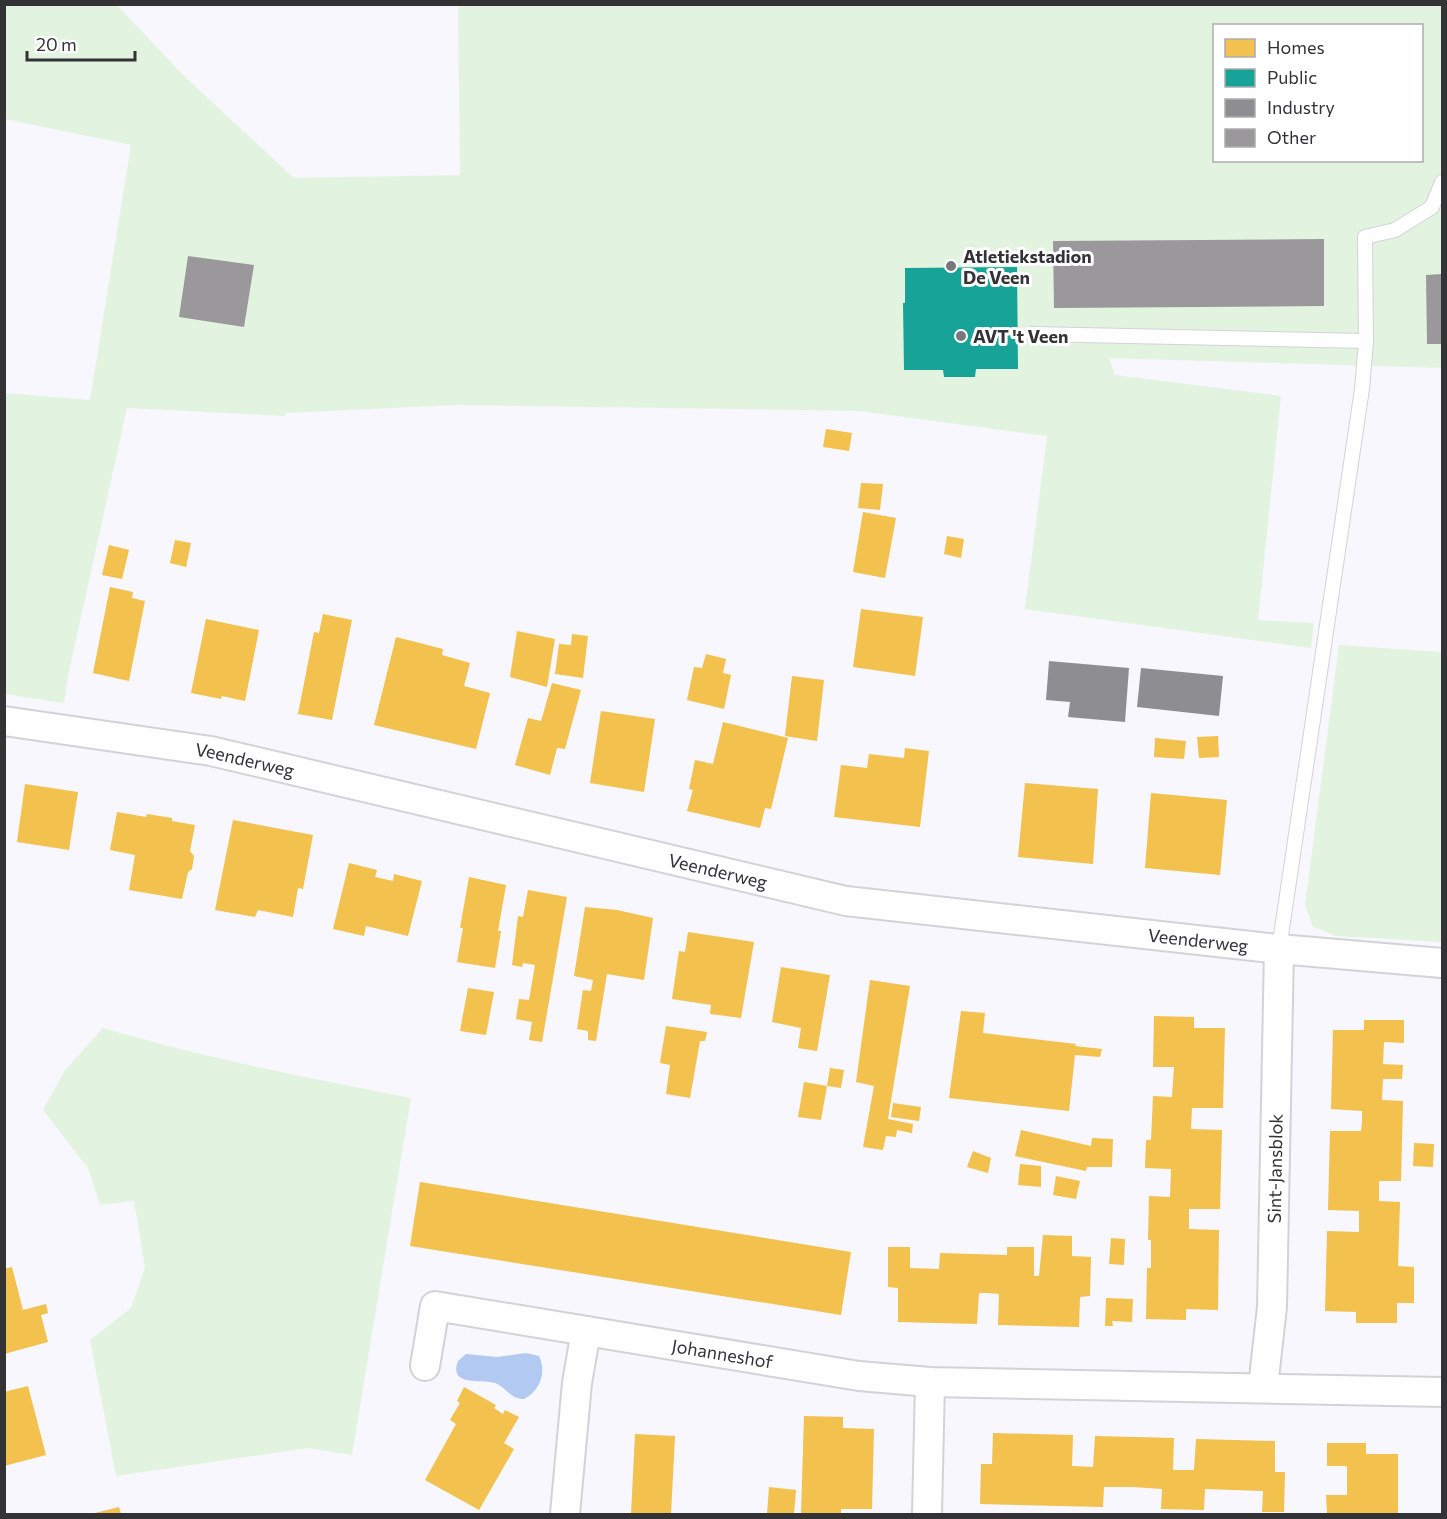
<svg xmlns="http://www.w3.org/2000/svg" width="1447" height="1519" viewBox="0 0 1447 1519" font-family="Commissioner,sans-serif">
  <style>
    .green { fill: #e2f4e0; fill-rule: evenodd }
    .water { fill: #b2c9f1 }
    .homes { fill: #f2c14e }
    .public { fill: #17a398 }
    .industry { fill: #8d8d92 }
    .building { fill: #9a989b }
    .lines { fill: none; stroke-linecap: round; stroke-linejoin: round }
    .lane-casing { stroke: #d3d3d7; stroke-width: 16 }
    .street-casing { stroke: #d3d3d7; stroke-width: 32 }
    .lane { stroke: #fefeff; stroke-width: 14 }
    .street { stroke: #fefeff; stroke-width: 28 }
    .poi-dot { fill: #78787c; stroke: #fff; stroke-width: 2 }
    .labels { text-anchor: middle; dominant-baseline: central; stroke-width: 6; stroke-linejoin: round; paint-order: stroke }
    .poi-label { font-size: 18px; font-weight: bold; fill: #333336; stroke: #fff; text-anchor: start }
    .street-label { font-size: 18px; fill: #333336; stroke: #fff }
  </style>
  <rect width="100%" height="100%" fill="#f7f7fd"/>
  <g class="green">
    <path d="M 5,5 L 117,5 L 184,76 L 294,178 L 460,175 L 458,5 L 1442,5 L 1442,368 L 1109,358 L 1115,375 L 1281,396 L 1258,620 L 1314,623 L 1311,648 L 1025,609 L 1047,436 L 859,411 L 457,405 L 285,413 L 285,416 L 127,408 L 68,676 L 64,703 L 5,694 L 4,393 L 90,400 L 131,145 L 5,119 ZM 1214,26 L 1422,26 L 1422,160 L 1214,160 Z"/>
    <path d="M 1339,645 L 1442,652 L 1442,942 L 1336,936 L 1313,927 L 1305,905 Z"/>
    <path d="M 103,1028 C 205,1058 307,1078 411,1098 L 352,1455 L 308,1448 L 116,1476 L 90,1340 L 131,1308 L 145,1268 L 134,1201 L 100,1205 L 88,1168 L 43,1110 L 65,1070 Z"/>
  </g>
  <path class="water" d="M 526,1353 L 539,1356 C 547,1372 540,1391 524,1399 C 510,1399 506,1387 495,1383 C 482,1379 448,1387 458,1361 L 466,1354 L 497,1357 Z"/>
  <g class="homes">
    <path d="M 826,429 L 852,433 L 849,451 L 823,447 Z"/>
    <path d="M 861,483 L 883,484 L 880,510 L 858,508 Z"/>
    <path d="M 863,512 L 896,518 L 885,578 L 853,572 Z"/>
    <path d="M 947,536 L 964,539 L 961,558 L 944,554 Z"/>
    <path d="M 175,540 L 191,543 L 186,567 L 170,563 Z"/>
    <path d="M 109,545 L 129,550 L 122,579 L 102,575 Z"/>
    <path d="M 110,587 L 133,592 L 132,598 L 145,601 L 129,681 L 93,673 Z"/>
    <path d="M 861,609 L 923,617 L 915,676 L 853,667 Z"/>
    <path d="M 323,614 L 352,620 L 332,720 L 298,714 L 314,632 L 319,633 Z"/>
    <path d="M 206,619 L 259,630 L 245,701 L 222,696 L 221,699 L 191,693 Z"/>
    <path d="M 517,631 L 555,639 L 547,687 L 510,677 Z"/>
    <path d="M 572,634 L 588,636 L 583,678 L 555,674 L 559,644 L 571,645 Z"/>
    <path d="M 396,637 L 443,649 L 442,655 L 470,663 L 464,686 L 490,693 L 476,749 L 374,725 Z"/>
    <path d="M 706,654 L 726,659 L 723,673 L 731,675 L 724,709 L 687,700 L 694,667 L 702,668 Z"/>
    <path d="M 792,676 L 824,680 L 817,741 L 785,736 Z"/>
    <path d="M 552,683 L 581,690 L 565,749 L 557,748 L 550,775 L 515,765 L 528,718 L 541,721 Z"/>
    <path d="M 601,711 L 655,719 L 644,792 L 590,783 Z"/>
    <path d="M 723,722 L 788,738 L 771,809 L 765,808 L 760,828 L 687,811 L 693,790 L 689,789 L 695,760 L 713,764 Z"/>
    <path d="M 1218,736 L 1219,757 L 1199,758 L 1197,737 Z"/>
    <path d="M 1155,738 L 1186,741 L 1184,759 L 1154,757 Z"/>
    <path d="M 905,748 L 929,751 L 920,827 L 834,817 L 841,765 L 867,768 L 869,754 L 904,758 Z"/>
    <path d="M 1025,783 L 1098,789 L 1093,864 L 1018,857 Z"/>
    <path d="M 25,784 L 78,792 L 69,850 L 17,842 Z"/>
    <path d="M 1151,793 L 1227,800 L 1220,875 L 1145,868 Z"/>
    <path d="M 117,812 L 146,817 L 147,814 L 172,818 L 172,821 L 195,825 L 190,851 L 194,856 L 192,869 L 188,872 L 182,899 L 129,890 L 135,855 L 110,850 Z"/>
    <path d="M 233,820 L 313,835 L 303,889 L 298,888 L 293,917 L 258,910 L 255,917 L 215,910 Z"/>
    <path d="M 349,863 L 377,870 L 375,877 L 393,881 L 394,874 L 422,881 L 408,936 L 366,926 L 364,936 L 333,929 Z"/>
    <path d="M 469,877 L 506,885 L 498,931 L 501,931 L 495,968 L 457,962 L 463,928 L 460,928 Z"/>
    <path d="M 528,890 L 567,897 L 542,1042 L 529,1040 L 532,1022 L 516,1019 L 519,999 L 529,1000 L 535,965 L 523,963 L 522,967 L 512,965 L 518,916 L 523,917 Z"/>
    <path d="M 585,907 L 617,910 L 653,918 L 644,980 L 607,974 L 596,1041 L 588,1040 L 588,1031 L 577,1029 L 583,990 L 591,991 L 593,980 L 574,976 Z"/>
    <path d="M 688,932 L 754,942 L 741,1018 L 710,1014 L 711,1005 L 672,999 L 679,951 L 685,952 Z"/>
    <path d="M 781,967 L 830,975 L 817,1051 L 798,1048 L 801,1028 L 772,1022 Z"/>
    <path d="M 870,980 L 910,986 L 888,1119 L 913,1124 L 912,1133 L 897,1130 L 896,1137 L 886,1136 L 883,1150 L 863,1147 L 874,1086 L 856,1082 Z"/>
    <path d="M 468,988 L 494,992 L 486,1035 L 460,1031 Z"/>
    <path d="M 961,1011 L 985,1013 L 983,1033 L 1076,1044 L 1075,1046 L 1102,1049 L 1100,1057 L 1075,1055 L 1069,1111 L 949,1098 Z"/>
    <path d="M 1154,1016 L 1194,1017 L 1194,1028 L 1225,1028 L 1223,1108 L 1192,1108 L 1191,1129 L 1222,1130 L 1220,1209 L 1189,1209 L 1189,1229 L 1219,1230 L 1218,1310 L 1186,1309 L 1186,1320 L 1146,1319 L 1147,1268 L 1151,1268 L 1151,1240 L 1148,1240 L 1149,1196 L 1170,1197 L 1171,1169 L 1145,1168 L 1146,1140 L 1151,1140 L 1153,1096 L 1172,1097 L 1174,1067 L 1153,1067 Z"/>
    <path d="M 1364,1020 L 1404,1020 L 1404,1043 L 1384,1042 L 1383,1064 L 1403,1065 L 1402,1079 L 1383,1079 L 1382,1100 L 1403,1101 L 1401,1181 L 1379,1181 L 1379,1201 L 1400,1202 L 1398,1266 L 1414,1267 L 1414,1303 L 1397,1303 L 1397,1323 L 1356,1323 L 1356,1312 L 1325,1311 L 1327,1231 L 1359,1232 L 1359,1211 L 1328,1210 L 1330,1131 L 1361,1131 L 1362,1121 L 1362,1111 L 1331,1109 L 1333,1030 L 1364,1030 Z"/>
    <path d="M 666,1026 L 707,1032 L 705,1041 L 700,1041 L 690,1098 L 666,1094 L 670,1065 L 660,1063 Z"/>
    <path d="M 830,1068 L 844,1070 L 841,1088 L 827,1086 Z"/>
    <path d="M 804,1082 L 827,1086 L 821,1120 L 798,1117 Z"/>
    <path d="M 893,1103 L 921,1107 L 919,1121 L 891,1117 Z"/>
    <path d="M 1021,1130 L 1091,1146 L 1092,1138 L 1113,1139 L 1112,1167 L 1087,1167 L 1086,1171 L 1015,1156 Z"/>
    <path d="M 1414,1143 L 1434,1144 L 1433,1167 L 1413,1166 Z"/>
    <path d="M 973,1151 L 991,1158 L 988,1173 L 967,1167 Z"/>
    <path d="M 1020,1164 L 1041,1166 L 1041,1187 L 1018,1185 Z"/>
    <path d="M 1056,1176 L 1080,1181 L 1076,1199 L 1053,1195 Z"/>
    <path d="M 420,1182 L 851,1252 L 841,1315 L 410,1246 Z"/>
    <path d="M 1043,1235 L 1072,1236 L 1072,1256 L 1091,1257 L 1090,1296 L 1080,1297 L 1079,1327 L 998,1325 L 999,1294 L 988,1293 L 979,1293 L 977,1324 L 898,1322 L 898,1288 L 888,1287 L 888,1247 L 910,1247 L 910,1268 L 939,1269 L 940,1253 L 1007,1255 L 1007,1247 L 1034,1247 L 1034,1276 L 1039,1276 Z"/>
    <path d="M 1111,1238 L 1125,1239 L 1124,1265 L 1109,1264 Z"/>
    <path d="M 12,1267 L 23,1310 L 46,1304 L 48,1313 L 41,1315 L 48,1342 L 4,1354 L 4,1269 Z"/>
    <path d="M 1106,1298 L 1133,1299 L 1132,1322 L 1112,1321 L 1113,1326 L 1105,1326 Z"/>
    <path d="M 28,1386 L 46,1455 L 4,1466 L 4,1392 Z"/>
    <path d="M 464,1387 L 496,1405 L 494,1408 L 503,1414 L 505,1410 L 519,1417 L 504,1443 L 514,1449 L 479,1510 L 425,1480 L 456,1424 L 450,1420 L 460,1403 L 457,1401 Z"/>
    <path d="M 804,1416 L 843,1417 L 843,1428 L 874,1429 L 872,1509 L 841,1509 L 841,1514 L 801,1514 Z"/>
    <path d="M 993,1433 L 1073,1435 L 1072,1466 L 1093,1467 L 1095,1436 L 1174,1438 L 1173,1470 L 1194,1470 L 1196,1439 L 1275,1441 L 1275,1472 L 1285,1472 L 1284,1512 L 1262,1512 L 1263,1491 L 1205,1489 L 1204,1510 L 1161,1509 L 1162,1489 L 1133,1487 L 1104,1487 L 1103,1507 L 980,1504 L 981,1464 L 992,1464 Z"/>
    <path d="M 635,1434 L 675,1436 L 671,1514 L 631,1514 Z"/>
    <path d="M 1327,1443 L 1366,1443 L 1366,1454 L 1398,1454 L 1398,1514 L 1327,1514 L 1326,1495 L 1347,1495 L 1347,1466 L 1327,1466 Z"/>
    <path d="M 769,1487 L 796,1490 L 794,1514 L 767,1514 Z"/>
    <path d="M 119,1507 L 121,1514 L 91,1514 Z"/>
  </g>
  <path class="public" d="M 1017,267 L 1018,369 L 976,369 L 975,377 L 944,377 L 943,370 L 904,370 L 903,303 L 905,303 L 905,268 Z"/>
  <g class="industry">
    <path d="M 1049,661 L 1129,668 L 1125,722 L 1068,717 L 1070,702 L 1046,700 Z"/>
    <path d="M 1141,668 L 1223,676 L 1219,716 L 1137,707 Z"/>
  </g>
  <g class="building">
    <path d="M 1324,239 L 1324,306 L 1054,308 L 1053,241 Z"/>
    <path d="M 188,256 L 254,265 L 244,327 L 179,317 Z"/>
    <path d="M 1442,274 L 1442,344 L 1427,344 L 1426,275 Z"/>
  </g>
  <g class="lines">
    <g class="lane-casing">
      <g id="lane">
        <path d="M 1032,334 L 1366,341"/>
        <path d="M 1279,949 L 1362,389 L 1366,341 L 1365,237 L 1395,230 L 1432,207 L 1442,182"/>
      </g>
    </g>
    <g class="street-casing">
      <g id="street">
        <path id="s1" d="M 4,721 L 211,751 L 846,901 L 1279,949 L 1442,963"/>
        <path id="s2" d="M 425,1366 L 435,1306 L 859,1376 L 930,1382 L 1442,1392"/>
        <path id="s3" d="M 1263,1387 L 1272,1307 L 1279,949"/>
        <path d="M 565,1514 L 577,1383 L 586,1331"/>
        <path d="M 927,1514 L 930,1382"/>
      </g>
    </g>
    <use href="#lane" class="lane"/>
    <use href="#street" class="street"/>
  </g>
  <g class="poi-dot">
    <circle cx="951" cy="266" r="6"/>
    <circle cx="961" cy="336" r="6"/>
  </g>
  <g class="labels">
    <g class="poi-label">
      <text x="963" y="256">Atletiekstadion<tspan x="963" dy="21">De Veen</tspan></text>
      <text x="973" y="336">AVT 't Veen</text>
    </g>
    <g class="street-label">
      <text stroke="none"><textPath href="#s1" startOffset="244">Veenderweg</textPath></text>
      <text stroke="none"><textPath href="#s1" startOffset="730">Veenderweg</textPath></text>
      <text stroke="none"><textPath href="#s1" startOffset="1216">Veenderweg</textPath></text>
      <text stroke="none"><textPath href="#s3" startOffset="219">Sint-Jansblok</textPath></text>
      <text stroke="none"><textPath href="#s2" startOffset="352">Johanneshof</textPath></text>
    </g>
  </g>
  <rect width="1447" height="1519" fill="none" stroke="#333336" stroke-width="12"/>
  <rect x="1213" y="24" width="210" height="138" fill="#ffffff" stroke="#adadaf" stroke-width="1.5"/>
  <rect x="1225" y="39" width="30" height="18" fill="#f2c14e" stroke="#adadaf" stroke-width="1.5"/>
  <text x="1267" y="54" font-size="18" fill="#333336">Homes</text>
  <rect x="1225" y="69" width="30" height="18" fill="#17a398" stroke="#adadaf" stroke-width="1.5"/>
  <text x="1267" y="84" font-size="18" fill="#333336">Public</text>
  <rect x="1225" y="99" width="30" height="18" fill="#8d8d92" stroke="#adadaf" stroke-width="1.5"/>
  <text x="1267" y="114" font-size="18" fill="#333336">Industry</text>
  <rect x="1225" y="129" width="30" height="18" fill="#9a989b" stroke="#adadaf" stroke-width="1.5"/>
  <text x="1267" y="144" font-size="18" fill="#333336">Other</text>
  <path d="M27 51v9h108v-9" fill="none" stroke="#333336" stroke-width="3"/>
  <text x="36" y="51" font-size="18" fill="#333336" stroke="#ffffff" stroke-width="4.5" paint-order="stroke">20 m</text>
</svg>
